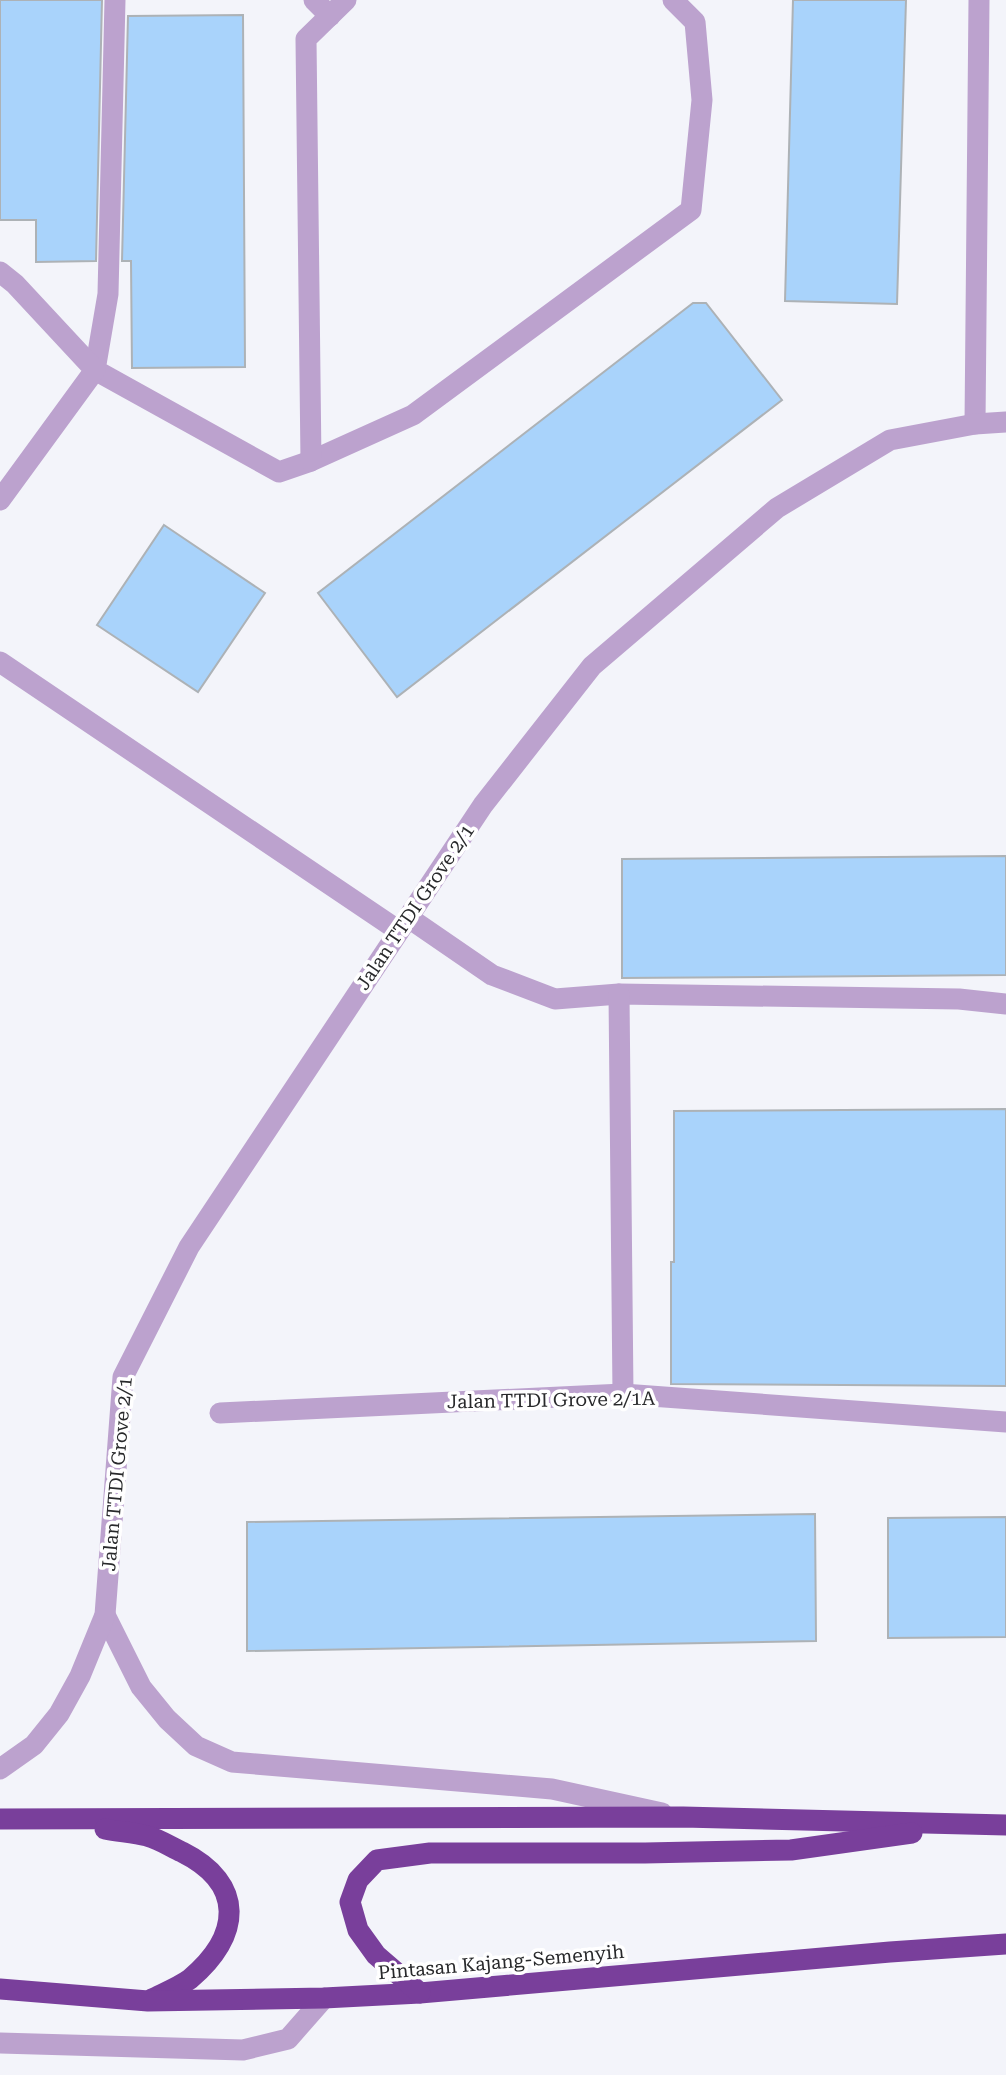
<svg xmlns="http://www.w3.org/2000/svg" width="1006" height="2075" viewBox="0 0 1006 2075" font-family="'Roboto Serif',serif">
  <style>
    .building { fill: #a9d3fb; stroke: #adb2b6; stroke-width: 2 }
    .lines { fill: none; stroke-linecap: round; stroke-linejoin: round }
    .minor { stroke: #bca2ce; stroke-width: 21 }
    .highway { stroke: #793f9b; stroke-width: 21 }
    .labels { text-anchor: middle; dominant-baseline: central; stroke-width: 7; stroke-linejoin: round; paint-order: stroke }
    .street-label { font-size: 19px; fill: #28292b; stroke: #fff }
  </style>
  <rect width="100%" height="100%" fill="#f3f4fa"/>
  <g class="building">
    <path d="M 0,0 L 102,0 L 96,261 L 36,262 L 36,220 L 0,220 Z"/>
    <path d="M 793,0 L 906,0 L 897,304 L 785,301 Z"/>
    <path d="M 243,15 L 245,367 L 132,368 L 131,261 L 122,261 L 128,16 Z"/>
    <path d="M 693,303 L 706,303 L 782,400 L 397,697 L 318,593 Z"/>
    <path d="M 164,525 L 265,593 L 198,692 L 97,625 Z"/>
    <path d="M 1006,856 L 1006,975 L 622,978 L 622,859 Z"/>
    <path d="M 1006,1109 L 1006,1386 L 671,1384 L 671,1262 L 674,1262 L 674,1111 Z"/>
    <path d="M 815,1514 L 816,1641 L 247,1651 L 247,1522 Z"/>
    <path d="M 1006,1517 L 1006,1637 L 888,1638 L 888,1518 Z"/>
  </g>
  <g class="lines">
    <g class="minor">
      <path d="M 115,0 L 108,294 L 95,370 L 279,472 L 311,461 L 413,415 L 691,210 L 702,100 L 695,22 L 673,0"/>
      <path d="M 314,0 L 330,16"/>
      <path d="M 0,272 L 15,284 L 95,370 L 0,500"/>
      <path d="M 975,424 L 979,0"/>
      <path d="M 311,461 L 306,39 L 346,0"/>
      <path d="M 0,662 L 399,931"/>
      <path d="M 409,918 L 492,975 L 555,999 L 619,994 L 959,999 L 1006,1004"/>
      <path d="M 619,994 L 623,1394"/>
      <path d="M 220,1413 L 623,1394 L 1006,1422"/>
      <path d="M 105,1615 L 141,1687 L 167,1719 L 196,1746 L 232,1762 L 552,1789 L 662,1813"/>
      <path d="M 0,1769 L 34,1745 L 59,1714 L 80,1676 L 105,1615 L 123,1377 L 189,1247 L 483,805 L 592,666 L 777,508 L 890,440 L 975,424 L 1006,422"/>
      <path d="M 0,2043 L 243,2050 L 288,2039 L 324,1998"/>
    </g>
    <g class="highway">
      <path d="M 0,1819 L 683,1817 L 1006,1825"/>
      <path d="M 105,1829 C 119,1832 134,1832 147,1836 C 159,1839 171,1847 182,1852 C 246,1884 241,1936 190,1979 C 179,1987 164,1993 152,1999"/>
      <path d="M 0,1989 L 148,2001 L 324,1998 L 420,1993 L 890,1952 L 1006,1944"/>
      <path d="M 420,1993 L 376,1955 L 358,1930 L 350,1902 L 358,1880 L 377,1860 L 430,1853 L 645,1853 L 791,1850 L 912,1833"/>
    </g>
  </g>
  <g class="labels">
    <g class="street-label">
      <text transform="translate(415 907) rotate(-56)">Jalan TTDI Grove 2/1</text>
      <text transform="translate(551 1400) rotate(-1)">Jalan TTDI Grove 2/1A</text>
      <text transform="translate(117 1474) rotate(-85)">Jalan TTDI Grove 2/1</text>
      <text transform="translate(501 1962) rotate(-5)">Pintasan Kajang-Semenyih</text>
    </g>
  </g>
</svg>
